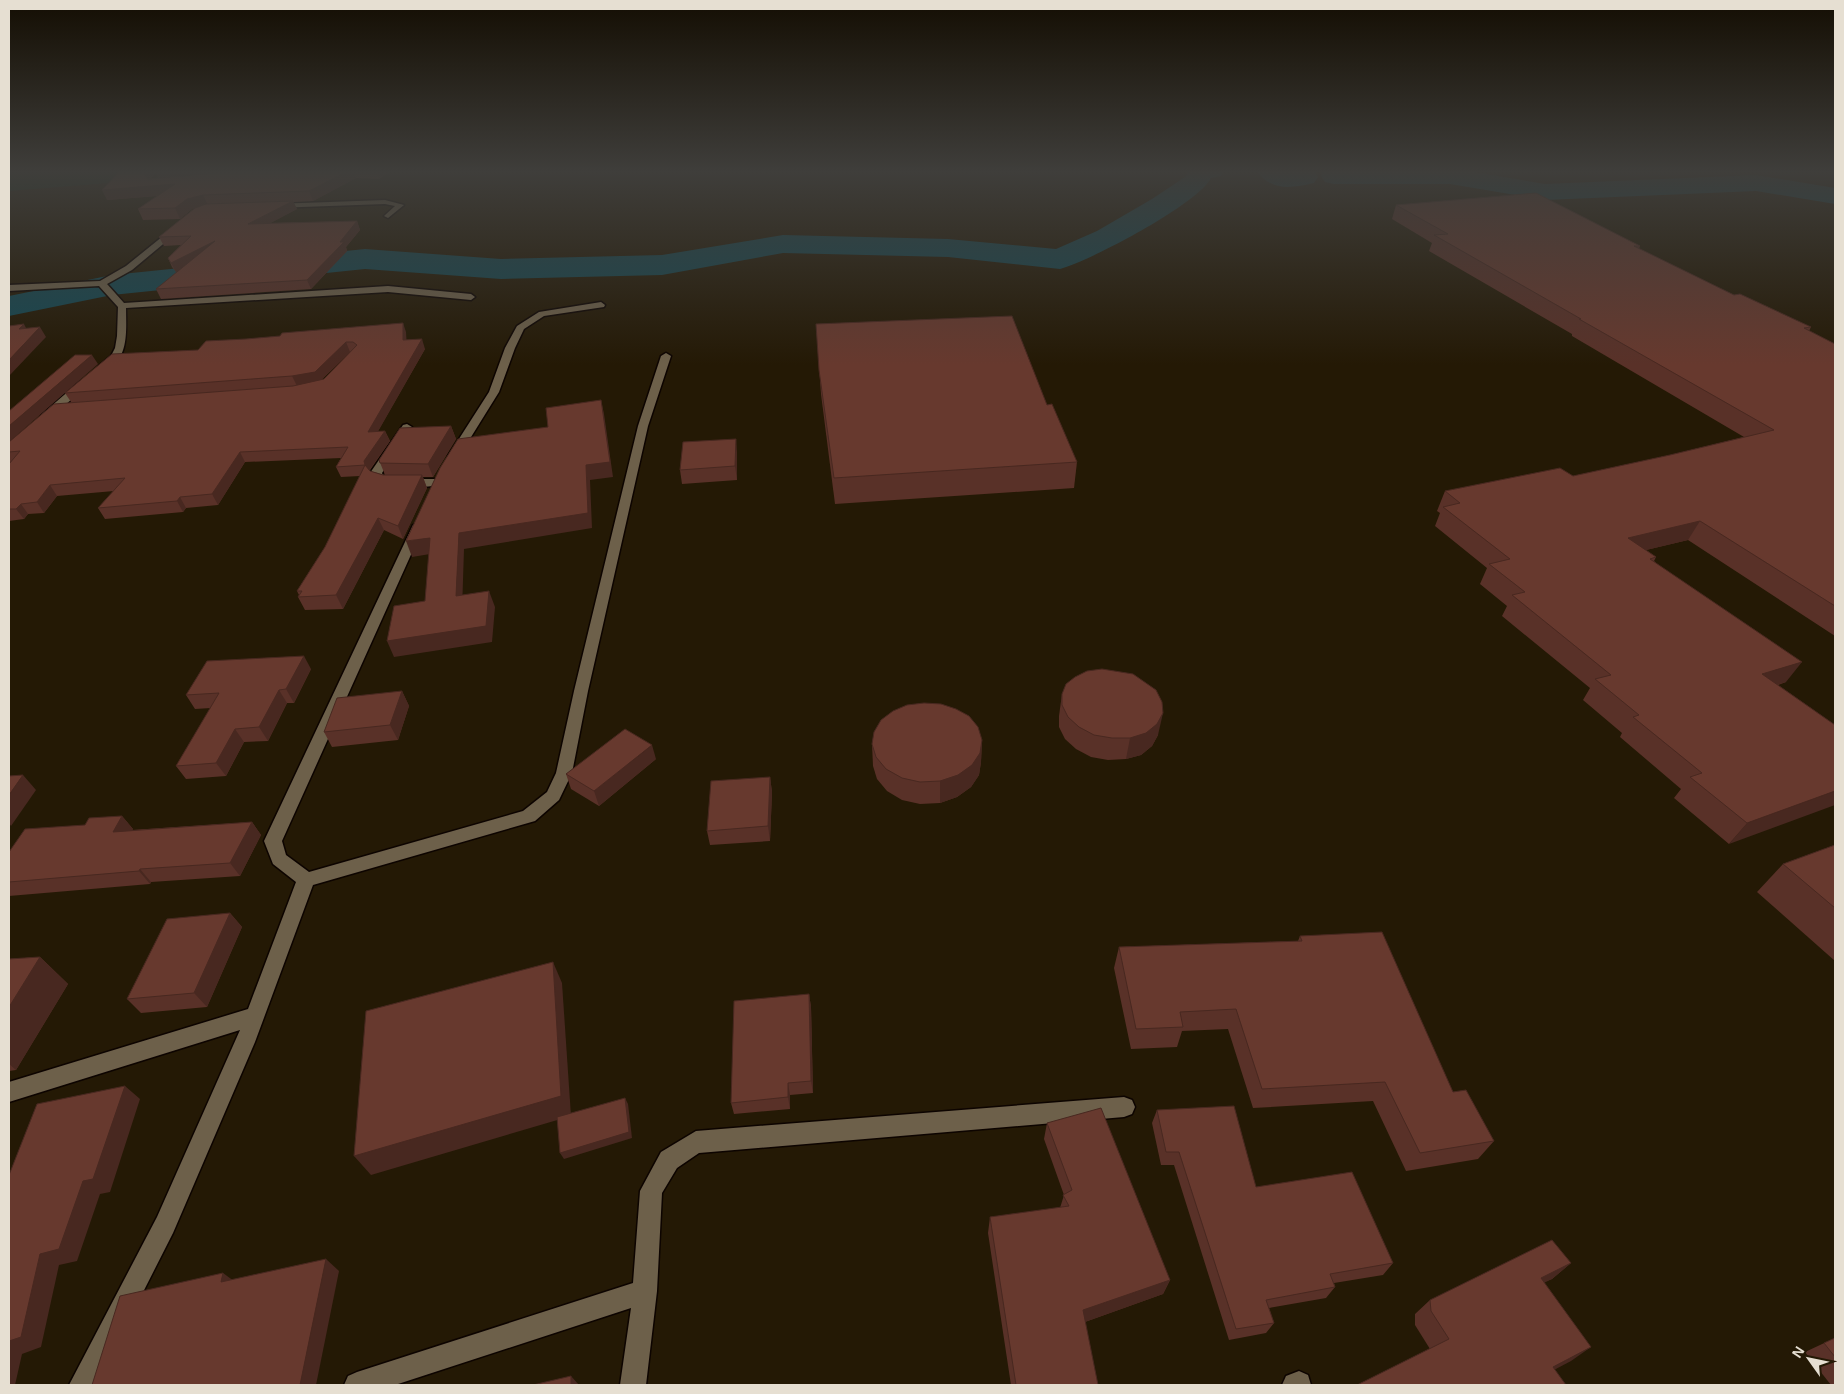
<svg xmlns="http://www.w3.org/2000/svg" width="1844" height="1394" viewBox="0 0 1844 1394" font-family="Helvetica,sans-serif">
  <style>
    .green { fill: #0f2c19 }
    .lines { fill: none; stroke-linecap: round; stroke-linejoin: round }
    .river { fill: #154751; fill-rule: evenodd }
    .minor-casing { stroke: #0d0400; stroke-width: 3 }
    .minor { fill: #6d604a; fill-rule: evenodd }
    .wall { fill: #593128; fill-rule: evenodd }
    .shaded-wall { fill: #482820 }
    .building { fill: #67392e; stroke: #482820 }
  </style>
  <rect width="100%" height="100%" fill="#241905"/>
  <path class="green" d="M 9,170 L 131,170 L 121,182 L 9,191 Z"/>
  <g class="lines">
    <g class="river">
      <path d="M 1190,170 L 1225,170 L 1221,176 L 1211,178 C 1198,204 1090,261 1060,269 L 948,257 L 783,253 L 662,275 L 501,279 L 365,269 L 112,295 L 9,316 L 9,296 L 112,275 L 365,249 L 501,259 L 662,255 L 783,235 L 948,239 L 1056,249 L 1097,231 L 1152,199 L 1185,177 Z"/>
      <path d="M 1256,170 L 1314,170 L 1318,177 L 1314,183 C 1292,188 1271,192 1256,170 Z"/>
      <path d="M 1322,170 L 1463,170 L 1545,184 L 1756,175 L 1835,188 L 1835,204 L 1756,191 L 1545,200 L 1450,184 L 1334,184 L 1325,182 L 1321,176 Z"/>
    </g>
    <g class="minor-casing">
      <g id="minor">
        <path d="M 385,200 L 404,205 L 388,218 L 384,216 L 395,206 L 385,204 L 274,208 L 270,206 L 274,204 Z"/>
        <path d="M 173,228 L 180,230 L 132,270 L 107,284 L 124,303 L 388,286 L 471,294 L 475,297 L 471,300 L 388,292 L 126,308 C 126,330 130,362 103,370 L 98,367 L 111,356 L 115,348 L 117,336 L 118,307 L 99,286 L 9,291 L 9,285 L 100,281 L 126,266 Z"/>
        <path d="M 601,302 L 605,305 L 604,307 L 544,316 L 524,329 L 515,348 L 499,392 L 458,458 L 450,458 L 448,456 L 489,392 L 505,348 L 517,326 L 539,312 Z"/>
        <path d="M 666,353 L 671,356 L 648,426 L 588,691 L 572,773 L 559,800 L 535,821 L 313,885 L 255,1042 L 173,1233 L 96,1385 L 69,1385 L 157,1217 L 240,1030 L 9,1102 L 9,1082 L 248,1009 L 296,882 L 273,864 L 264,841 L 413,525 L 421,525 L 423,528 L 282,841 L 286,855 L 309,872 L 523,811 L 547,792 L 556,773 L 574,691 L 638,426 L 661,356 Z"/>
        <path d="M 83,381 L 87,382 L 87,386 L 50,418 L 42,418 L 41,416 L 42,414 L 79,382 Z"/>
        <path d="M 407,424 L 412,427 L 382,473 L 384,478 L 390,479 L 438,479 L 442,480 L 444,482 L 442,484 C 430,488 388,489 377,483 C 374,481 372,476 370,473 L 403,425 Z"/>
        <path d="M 1124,1097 L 1132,1100 L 1135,1107 L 1132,1114 L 1124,1117 L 699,1153 L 677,1168 L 662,1193 L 657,1291 L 646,1385 L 620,1385 L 631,1308 L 395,1385 L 344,1385 L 348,1376 L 357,1372 L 633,1283 L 640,1191 L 661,1152 L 696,1131 Z"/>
        <path d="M 1299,1371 L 1308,1375 L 1311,1385 L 1282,1385 L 1286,1376 Z"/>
      </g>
    </g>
    <use href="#minor" class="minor"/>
  </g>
  <g class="wall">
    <path d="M 121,170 L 393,170 L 379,179 L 356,178 L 313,201 L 293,202 L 297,209 L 270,223 L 357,221 L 360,230 L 346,247 L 347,251 L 311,289 L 161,299 L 156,289 L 179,271 L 176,272 L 172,267 L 168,258 L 181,245 L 164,246 L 159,237 L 195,208 L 192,209 L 180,219 L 143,220 L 138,209 L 157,196 L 107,200 ZM 156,172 L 158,178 L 151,179 Z"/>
    <path d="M 1396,205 L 1640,246 L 1639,249 L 1734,295 L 1811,327 L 1809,331 L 1835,344 L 1835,636 L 1688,540 L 1646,550 L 1656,557 L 1654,561 L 1786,682 L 1778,685 L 1835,725 L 1729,844 L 1674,798 L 1681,789 L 1620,737 L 1622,733 L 1583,700 L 1590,688 L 1502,616 L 1507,606 L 1480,584 L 1487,568 L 1435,526 L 1440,513 L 1437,511 L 1445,491 L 1573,476 L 1670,455 L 1744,437 L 1572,336 L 1572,334 L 1429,251 L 1432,243 L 1392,219 Z"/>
    <path d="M 816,324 L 1047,405 L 1077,462 L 1074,488 L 835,504 L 821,394 Z"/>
    <path d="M 406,332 L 406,340 L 425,349 L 378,431 L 385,431 L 390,441 L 370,470 L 370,471 L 385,475 L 379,460 L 451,426 L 456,439 L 433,477 L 423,477 L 427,488 L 403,539 L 384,530 L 343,609 L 305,610 L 298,597 L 299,595 L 297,591 L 325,547 L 360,476 L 341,477 L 336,467 L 341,458 L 245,462 L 218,505 L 186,508 L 183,512 L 105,519 L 98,508 L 114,491 L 57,496 L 44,513 L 28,514 L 24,519 L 9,521 L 9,464 L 10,462 L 9,462 L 9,442 L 71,402 L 65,393 L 198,350 ZM 350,352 L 351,352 L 324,379 L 321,380 Z"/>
    <path d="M 737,452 L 737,480 L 682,484 L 680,470 Z"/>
    <path d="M 311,669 L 294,703 L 287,703 L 268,741 L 244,742 L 226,776 L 186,779 L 176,766 L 211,708 L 195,709 L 186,695 Z"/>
    <path d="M 402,691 L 409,706 L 398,740 L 332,747 L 324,732 Z"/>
    <path d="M 1062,694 L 1158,735 L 1152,746 L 1141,755 L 1126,759 L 1108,760 L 1091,757 L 1076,749 L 1065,739 L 1059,727 L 1059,716 Z"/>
    <path d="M 982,740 L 981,762 L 979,775 L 971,787 L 957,797 L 940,803 L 920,804 L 902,800 L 887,791 L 877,779 L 873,766 L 872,744 Z"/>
    <path d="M 656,759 L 599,806 L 571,789 L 566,774 Z"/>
    <path d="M 770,777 L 772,792 L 770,841 L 710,845 L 707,831 Z"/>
    <path d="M 122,816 L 133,829 L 132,830 L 252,822 L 261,835 L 240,876 L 151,882 L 150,884 L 9,896 L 9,852 L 85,825 Z"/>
    <path d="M 1835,845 L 1835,961 L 1757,892 L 1783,864 Z"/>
    <path d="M 230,913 L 242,927 L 207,1007 L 141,1013 L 127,999 Z"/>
    <path d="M 1300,936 L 1453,1092 L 1494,1141 L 1478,1159 L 1406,1171 L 1373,1101 L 1253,1108 L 1228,1029 L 1182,1031 L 1177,1047 L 1131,1049 L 1114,968 L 1119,947 L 1298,941 Z"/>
    <path d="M 40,957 L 68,984 L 16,1070 L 9,1071 L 9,959 Z"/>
    <path d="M 809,994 L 811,1007 L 813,1093 L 790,1095 L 790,1109 L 734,1114 L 731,1103 Z"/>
    <path d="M 1157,1110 L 1256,1187 L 1393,1263 L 1383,1275 L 1334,1283 L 1335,1287 L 1326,1298 L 1269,1308 L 1274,1323 L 1266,1333 L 1229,1340 L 1174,1165 L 1161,1165 L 1152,1123 Z"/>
    <path d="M 1047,1123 L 1170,1280 L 1163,1294 L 1085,1322 L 1098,1385 L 1011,1385 L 988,1233 L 990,1217 L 1060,1208 L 1064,1195 L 1044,1139 Z"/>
    <path d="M 1571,1263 L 1552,1279 L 1544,1282 L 1571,1361 L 1430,1349 L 1415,1325 L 1415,1314 L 1430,1300 Z"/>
    <path d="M 1835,1338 L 1835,1385 L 1831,1385 L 1805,1352 Z"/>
  </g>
  <g class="shaded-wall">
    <path d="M 145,170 L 275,170 L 160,182 L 156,172 L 147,183 L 143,173 Z"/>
    <path d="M 350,170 L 353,170 L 356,178 L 313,201 L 309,191 Z"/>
    <path d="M 376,170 L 393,170 L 379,179 Z"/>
    <path d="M 175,184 L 179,194 L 107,200 L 102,190 Z"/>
    <path d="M 203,195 L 208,205 L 192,209 L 180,219 L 175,208 L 187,199 Z"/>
    <path d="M 293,201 L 297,209 L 252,233 L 248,224 Z"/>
    <path d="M 357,221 L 360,230 L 346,247 L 347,251 L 311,289 L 307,280 Z"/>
    <path d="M 215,241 L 219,250 L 176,272 L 171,263 Z"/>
    <path d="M 403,323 L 406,332 L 407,349 L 403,340 Z"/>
    <path d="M 24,324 L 29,334 L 19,329 Z"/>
    <path d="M 40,327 L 46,337 L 9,376 L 9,360 Z"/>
    <path d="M 422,339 L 425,349 L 372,442 L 368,432 Z"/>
    <path d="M 346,342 L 350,352 L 319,382 L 297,386 L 292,376 Z"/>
    <path d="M 92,355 L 98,364 L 9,442 L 9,426 Z"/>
    <path d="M 601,400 L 604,414 L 613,477 L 590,480 L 592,528 L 464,549 L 462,611 L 456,596 L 459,533 L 586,465 Z"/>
    <path d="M 451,426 L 456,439 L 433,477 L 428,464 Z"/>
    <path d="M 385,431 L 390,441 L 368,472 L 369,476 L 364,461 Z"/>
    <path d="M 736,439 L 737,452 L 737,480 L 735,466 Z"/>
    <path d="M 240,452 L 245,462 L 218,505 L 212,494 Z"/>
    <path d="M 422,475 L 427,488 L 403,539 L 398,526 Z"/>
    <path d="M 50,485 L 57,496 L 44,513 L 37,502 Z"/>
    <path d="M 180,497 L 186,508 L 183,512 L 177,501 Z"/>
    <path d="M 21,504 L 28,514 L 24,519 L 16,509 Z"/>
    <path d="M 378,518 L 384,530 L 343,609 L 336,595 Z"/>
    <path d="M 1700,521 L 1688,540 L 1617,557 L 1628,538 Z"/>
    <path d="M 430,538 L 436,553 L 412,557 L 406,541 Z"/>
    <path d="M 489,591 L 495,607 L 492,642 L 394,657 L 387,641 Z"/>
    <path d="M 304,656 L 311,669 L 294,703 L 286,689 Z"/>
    <path d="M 1802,662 L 1786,682 L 1747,694 L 1762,674 Z"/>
    <path d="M 279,690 L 287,703 L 268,741 L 259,727 Z"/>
    <path d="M 402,691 L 409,706 L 398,740 L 390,725 Z"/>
    <path d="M 1163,713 L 1158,735 L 1152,746 L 1141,755 L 1126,759 L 1130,738 Z"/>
    <path d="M 235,729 L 244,742 L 226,776 L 216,763 Z"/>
    <path d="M 982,740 L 981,762 L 979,775 L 971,787 L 957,797 L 940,803 L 940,781 Z"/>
    <path d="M 652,745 L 656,759 L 599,806 L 594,791 Z"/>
    <path d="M 23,775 L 36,790 L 11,826 L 9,823 L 9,795 Z"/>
    <path d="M 770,777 L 772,792 L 770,841 L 768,826 Z"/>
    <path d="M 1835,791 L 1835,805 L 1729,844 L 1747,823 Z"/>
    <path d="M 122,816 L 133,829 L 124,845 L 113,832 Z"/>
    <path d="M 252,822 L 261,835 L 240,876 L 230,863 Z"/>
    <path d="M 140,869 L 151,882 L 150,884 L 139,871 Z"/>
    <path d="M 230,913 L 242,927 L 207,1007 L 194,993 Z"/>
    <path d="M 40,957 L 68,984 L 16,1070 L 9,1064 L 9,1007 Z"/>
    <path d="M 553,962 L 562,983 L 571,1116 L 371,1175 L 354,1156 Z"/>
    <path d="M 809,994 L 811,1007 L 813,1093 L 811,1081 Z"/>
    <path d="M 788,1083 L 790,1095 L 790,1109 L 788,1097 Z"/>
    <path d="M 125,1086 L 140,1099 L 110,1192 L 100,1194 L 77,1261 L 59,1265 L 41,1347 L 22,1354 L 15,1385 L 9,1385 L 9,1341 L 40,1254 L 83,1181 Z"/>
    <path d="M 625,1098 L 628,1104 L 632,1138 L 564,1159 L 560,1153 Z"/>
    <path d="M 326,1259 L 339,1271 L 316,1385 L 300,1385 Z"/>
    <path d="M 1571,1263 L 1552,1279 L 1523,1293 L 1541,1278 Z"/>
    <path d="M 223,1273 L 238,1284 L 221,1282 Z"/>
    <path d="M 1170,1280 L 1163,1294 L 1079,1324 L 1083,1310 Z"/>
    <path d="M 1591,1347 L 1571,1361 L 1533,1381 L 1553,1367 Z"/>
    <path d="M 571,1376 L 579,1385 L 571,1385 Z"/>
  </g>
  <g class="building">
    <path d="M 121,170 L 145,170 L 143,173 L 148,179 L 248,170 L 350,170 L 309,191 L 203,195 L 187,199 L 175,208 L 138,209 L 175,184 L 102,190 Z"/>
    <path d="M 157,170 L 176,170 L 155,172 Z"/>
    <path d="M 1536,193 L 1640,246 L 1634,246 L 1734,295 L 1740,294 L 1811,327 L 1804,328 L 1835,344 L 1835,606 L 1700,521 L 1628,538 L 1656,557 L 1650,559 L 1802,662 L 1762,674 L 1835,725 L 1835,791 L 1747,823 L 1690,777 L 1702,773 L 1633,717 L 1639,715 L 1595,679 L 1611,675 L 1512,595 L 1525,592 L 1489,564 L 1510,559 L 1443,507 L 1460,503 L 1445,491 L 1560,468 L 1573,476 L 1670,455 L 1774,430 L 1579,319 L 1581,319 L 1434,235 L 1448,234 L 1396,205 Z"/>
    <path d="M 293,201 L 248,224 L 357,221 L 340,242 L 344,242 L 307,280 L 156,289 L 215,241 L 171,263 L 168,258 L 191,236 L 159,237 L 195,208 L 206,204 Z"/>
    <path d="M 1012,316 L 1047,405 L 1052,404 L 1077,462 L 834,478 L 819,370 L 816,324 Z"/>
    <path d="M 403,323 L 403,340 L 422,339 L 368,432 L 385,431 L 364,461 L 365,465 L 336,467 L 348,447 L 240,452 L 212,494 L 180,497 L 177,501 L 98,508 L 125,478 L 50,485 L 37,502 L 21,504 L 16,509 L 9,509 L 9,464 L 20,451 L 9,452 L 9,442 L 54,404 L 293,386 L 324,379 L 357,345 L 353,342 L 346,342 L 315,372 L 292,376 L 65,393 L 112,354 L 198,350 L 206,341 L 246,339 L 280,336 L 282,333 Z"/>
    <path d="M 24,324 L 19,329 L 40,327 L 9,360 L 9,326 Z"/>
    <path d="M 75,355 L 92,355 L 9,426 L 9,411 Z"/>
    <path d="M 601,400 L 610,462 L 586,465 L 588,513 L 459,533 L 456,596 L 489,591 L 486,626 L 387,641 L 394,606 L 425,601 L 430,538 L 406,541 L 440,468 L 458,439 L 548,427 L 546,408 Z"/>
    <path d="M 451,426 L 428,464 L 380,463 L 379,460 L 400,428 Z"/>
    <path d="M 736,439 L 735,466 L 680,470 L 683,442 Z"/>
    <path d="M 365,465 L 370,471 L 383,475 L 422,475 L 398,526 L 378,518 L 336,595 L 298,597 L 302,591 L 297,591 L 325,547 Z"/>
    <path d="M 304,656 L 286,689 L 279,690 L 259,727 L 235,729 L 216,763 L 176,766 L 219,693 L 186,695 L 207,661 Z"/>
    <path d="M 1102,669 L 1133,674 L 1156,690 L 1162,702 L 1163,713 L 1157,724 L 1146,733 L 1130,738 L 1112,738 L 1094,735 L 1079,727 L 1068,717 L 1062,705 L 1062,694 L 1066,684 L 1075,677 L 1087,671 Z"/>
    <path d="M 402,691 L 390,725 L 324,732 L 337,698 Z"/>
    <path d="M 924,703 L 941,704 L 956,709 L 969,716 L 978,727 L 982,740 L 980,753 L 972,765 L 958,775 L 940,781 L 920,782 L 902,778 L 886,769 L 876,757 L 872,744 L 874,732 L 881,720 L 893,711 L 907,705 Z"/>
    <path d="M 625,729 L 652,745 L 594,791 L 566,774 Z"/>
    <path d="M 23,775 L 9,795 L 9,776 Z"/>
    <path d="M 770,777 L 768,826 L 707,831 L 711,781 Z"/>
    <path d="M 122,816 L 113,832 L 252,822 L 230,863 L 140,869 L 139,871 L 9,882 L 9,852 L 25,829 L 85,825 L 89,818 Z"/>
    <path d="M 1835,845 L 1835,908 L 1783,864 Z"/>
    <path d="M 230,913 L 194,993 L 127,999 L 167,919 Z"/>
    <path d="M 1382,932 L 1453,1092 L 1466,1090 L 1494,1141 L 1420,1153 L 1385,1082 L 1262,1089 L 1236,1009 L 1180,1012 L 1183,1027 L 1136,1029 L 1119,947 L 1302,941 L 1300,936 Z"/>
    <path d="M 40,957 L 9,1007 L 9,959 Z"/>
    <path d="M 553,962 L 561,1096 L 354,1156 L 366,1011 Z"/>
    <path d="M 809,994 L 811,1081 L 788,1083 L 788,1097 L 731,1103 L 734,1001 Z"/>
    <path d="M 125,1086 L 93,1179 L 83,1181 L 59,1249 L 40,1254 L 21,1337 L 9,1341 L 9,1175 L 37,1104 Z"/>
    <path d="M 625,1098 L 629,1132 L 560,1153 L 557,1117 Z"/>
    <path d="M 1234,1106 L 1256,1187 L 1352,1172 L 1393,1263 L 1330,1274 L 1335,1287 L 1266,1300 L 1274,1323 L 1236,1329 L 1179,1152 L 1166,1152 L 1157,1110 Z"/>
    <path d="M 1101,1108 L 1170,1280 L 1083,1310 L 1098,1385 L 1016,1385 L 990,1217 L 1069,1206 L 1063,1195 L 1072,1190 L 1047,1123 Z"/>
    <path d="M 1552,1240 L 1571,1263 L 1541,1278 L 1591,1347 L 1553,1367 L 1566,1385 L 1357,1385 L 1449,1339 L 1431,1311 L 1430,1300 Z"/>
    <path d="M 326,1259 L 300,1385 L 92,1385 L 120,1296 L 223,1273 L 221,1282 Z"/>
    <path d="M 1835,1338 L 1835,1357 L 1824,1343 Z"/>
    <path d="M 571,1376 L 571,1385 L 533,1385 Z"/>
  </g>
  <linearGradient id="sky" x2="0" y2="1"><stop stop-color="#140e03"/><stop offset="0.47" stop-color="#3f3e3b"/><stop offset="1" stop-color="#3f3e3b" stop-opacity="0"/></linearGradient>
  <rect width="1844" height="365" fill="url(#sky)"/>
  <rect width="1844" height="1394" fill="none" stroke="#e6dfd2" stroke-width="20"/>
  <g transform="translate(1809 1359) rotate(303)" stroke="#241905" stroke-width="4" paint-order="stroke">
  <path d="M0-4L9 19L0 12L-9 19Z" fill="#e6dfd2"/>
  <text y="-8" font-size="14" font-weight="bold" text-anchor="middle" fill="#e6dfd2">N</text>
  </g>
</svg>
